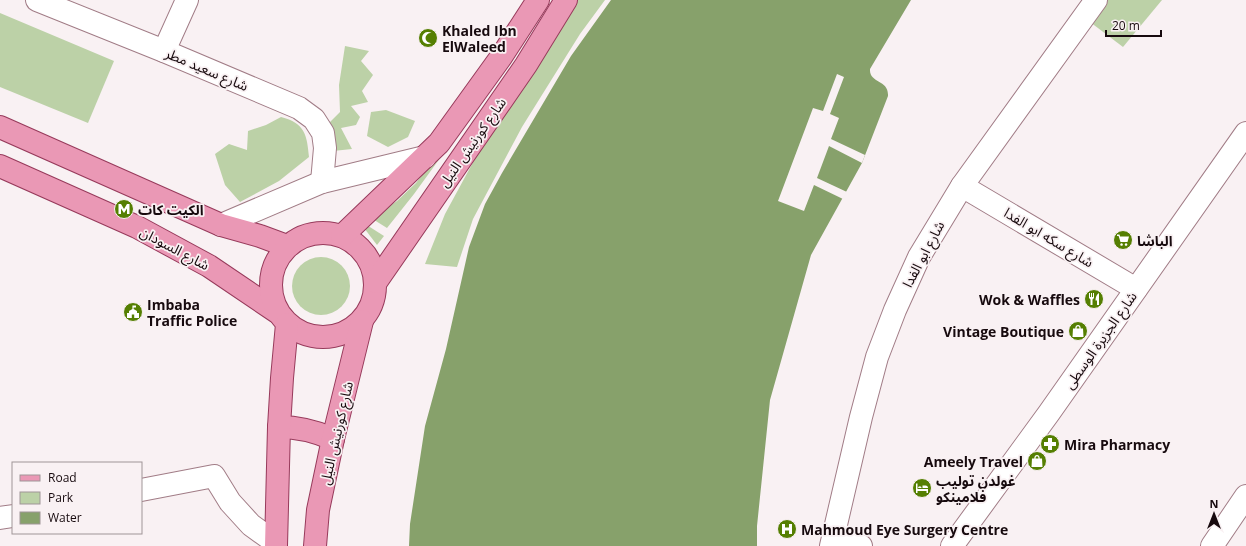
<svg xmlns="http://www.w3.org/2000/svg" width="1246" height="546" viewBox="0 0 1246 546" font-family="'Open Sans','Noto Sans Arabic',sans-serif">
  <style>
    .green { fill: #bcd1a7 }
    .water { fill: #87a16b }
    .pier { fill: #f9f1f3 }
    .lines { fill: none; stroke-linecap: round; stroke-linejoin: round }
    .minor-casing { stroke: #a17c86; stroke-width: 24 }
    .major-casing { stroke: #973a5b; stroke-width: 24 }
    .minor { stroke: #fff; stroke-width: 22 }
    .major { stroke: #ea98b5; stroke-width: 22 }
    .labels { text-anchor: middle; dominant-baseline: central; stroke-width: 3.5; stroke-linejoin: round; paint-order: stroke }
    .poi-label { font-size: 14px; font-weight: bold; fill: #170a0e; stroke: #f9f1f3; text-anchor: start }
    .street-label { font-size: 14px; fill: #170a0e; stroke: #f9f1f3 }
  </style>
  <rect width="100%" height="100%" fill="#f9f1f3"/>
  <g class="green">
    <path d="M 573,0 L 605,0 L 580,34 L 522,127 L 473,219 L 457,267 L 425,264 L 445,214 L 490,131 Z"/>
    <path d="M 1105,0 L 1162,0 L 1123,47 L 1090,22 Z"/>
    <path d="M 0,13 L 114,61 L 88,123 L 0,87 Z"/>
    <path d="M 345,46 L 369,51 L 361,61 L 373,75 L 362,91 L 368,102 L 351,106 L 360,117 L 356,125 L 341,128 L 352,149 L 333,151 L 329,123 L 340,112 L 339,85 Z"/>
    <path d="M 386,110 L 415,121 L 408,137 L 388,147 L 367,136 L 371,112 Z"/>
    <path d="M 281,117 C 305,123 307,135 309,157 L 279,181 L 240,202 L 225,185 L 215,154 L 229,144 L 247,150 L 248,131 L 266,125 Z"/>
    <path d="M 451,143 L 414,194 L 387,228 L 371,218 L 397,201 L 416,183 L 445,144 Z"/>
    <path d="M 362,222 L 384,236 L 377,245 L 361,224 Z"/>
    <circle cx="321" cy="286" r="29"/>
  </g>
  <path class="water" d="M 611,0 L 911,0 L 870,69 C 869,84 889,79 888,96 L 862,163 L 811,255 L 770,400 L 757,526 L 757,546 L 409,546 L 410,524 L 425,426 L 446,349 L 469,247 L 485,204 L 502,173 L 571,56 Z"/>
  <path class="pier" d="M 837,74 L 844,77 L 830,114 L 839,118 L 831,139 L 865,155 L 862,163 L 829,146 L 817,178 L 847,192 L 843,199 L 814,185 L 804,211 L 778,201 L 813,108 L 823,111 Z"/>
  <g class="lines">
    <g class="minor-casing">
      <g id="minor">
        <path d="M 37,0 L 164,51 L 299,108 L 314,119 L 323,133 L 325,148 L 322,182"/>
        <path d="M 164,51 L 187,0"/>
        <path d="M 962,186 L 1136,289"/>
        <path d="M 221,225 L 322,182 L 425,157"/>
        <path d="M 141,490 L 214,476 L 230,502 L 251,525 L 276,543"/>
        <path d="M 0,518 L 13,516"/>
        <path d="M 834,532 L 861,546"/>
        <path d="M 831,546 L 861,417 L 877,357 L 895,310 L 919,257 L 962,186 L 1096,0"/>
        <path d="M 952,546 L 1049,413 L 1246,133"/>
        <path d="M 1212,546 L 1246,496"/>
      </g>
    </g>
    <g class="major-casing">
      <g id="major">
        <path d="M 0,127 L 221,225 L 260,236 L 287,246"/>
        <path d="M 0,166 L 137,227 L 209,266 L 277,312"/>
        <circle cx="323" cy="285" r="52"/>
        <path d="M 342,236 L 439,143 L 501,57 L 538,0"/>
        <path d="M 376,282 L 526,65 L 566,0"/>
        <path d="M 279,427 C 299,427 315,431 333,439"/>
        <path d="M 276,546 L 279,427 L 282,378 L 287,324"/>
        <path d="M 315,546 L 318,510 L 333,439 L 362,321"/>
      </g>
    </g>
    <use href="#minor" class="minor"/>
    <use href="#major" class="major"/>
  </g>
  <defs>
    <g id="mosque-disc" transform="scale(1)"><circle r="9.5" fill="#557f02" stroke="#f9f1f3"/><path d="M3.5-4.9A6 6 0 1 0 3.5 4.9A5 5 0 1 1 3.5-4.9Z" fill="#fff"/></g>
    <g id="metro-disc" transform="scale(1)"><circle r="9.5" fill="#557f02" stroke="#f9f1f3"/><path d="M-5.5 5V-5H-3L0 0L3-5H5.5V5H3V-.5L0 4L-3-.5V5Z" fill="#fff"/></g>
    <g id="supermarket-disc" transform="scale(1)"><circle r="9.5" fill="#557f02" stroke="#f9f1f3"/><path d="M-6-5.5h2.5l.6 2H6L4.5 2H-2.5L-4.4-4H-6ZM-1.5 3.2a1.3 1.3 0 1 0 .1 0ZM3 3.2a1.3 1.3 0 1 0 .1 0Z" fill="#fff"/></g>
    <g id="restaurant-disc" transform="scale(1)"><circle r="9.5" fill="#557f02" stroke="#f9f1f3"/><path d="M-5-6h1v4h1v-4h1v4h1v-4h1v5L-1.5 .5V6h-2V.5L-5-1ZM5-6V6H3V1.5H1.5Q1.5-4 5-6Z" fill="#fff"/></g>
    <g id="civic-disc" transform="scale(1)"><circle r="9.5" fill="#557f02" stroke="#f9f1f3"/><path d="M-.6-6.5H3V-4.5H.6V-3L4-1V1h2V6H-6V1h2V-1L-.6-3ZM-1.2 2.5V6h2.4V2.5Z" fill="#fff"/></g>
    <g id="shop-disc" transform="scale(1)"><circle r="9.5" fill="#557f02" stroke="#f9f1f3"/><path d="M-5-2.5h2.3a2.7 3.5 0 0 1 5.4 0H5L5.5 6h-11ZM-1.5-2.5h3a1.5 2.3 0 0 0-3 0Z" fill="#fff"/></g>
    <g id="pharmacy-disc" transform="scale(1)"><circle r="9.5" fill="#557f02" stroke="#f9f1f3"/><path d="M-2-6h4v4h4v4h-4v4h-4v-4h-4v-4h4Z" fill="#fff"/></g>
    <g id="hotel-disc" transform="scale(1)"><circle r="9.5" fill="#557f02" stroke="#f9f1f3"/><path d="M-6-4.5h1.5V1H6V5H4.5V3h-9V5H-6ZM-4 0a1.8 1.8 0 1 1 3.6 0ZM.5 0V-2.5h3Q6-2.5 6 0Z" fill="#fff"/></g>
    <g id="hospital-disc" transform="scale(1)"><circle r="9.5" fill="#557f02" stroke="#f9f1f3"/><path d="M-5-5h3v3.5h4V-5h3V5h-3V1.5h-4V5h-3Z" fill="#fff"/></g>
  </defs>
  <g fill-rule="evenodd">
    <use href="#mosque-disc" x="428" y="38"/>
    <use href="#metro-disc" x="124" y="209"/>
    <use href="#supermarket-disc" x="1123" y="240"/>
    <use href="#restaurant-disc" x="1094" y="299"/>
    <use href="#civic-disc" x="133" y="312"/>
    <use href="#shop-disc" x="1078" y="331"/>
    <use href="#pharmacy-disc" x="1050" y="444"/>
    <use href="#shop-disc" x="1037" y="461"/>
    <use href="#hotel-disc" x="922" y="488"/>
    <use href="#hospital-disc" x="787" y="529"/>
  </g>
  <g class="labels">
    <g class="poi-label">
      <text x="442" y="30">Khaled Ibn<tspan x="442" dy="16">ElWaleed</tspan></text>
      <text x="138" y="209">الکيت کات</text>
      <text x="1137" y="240">الباشا</text>
      <text x="1080" y="299" text-anchor="end">Wok &amp; Waffles</text>
      <text x="147" y="304">Imbaba<tspan x="147" dy="16">Traffic Police</tspan></text>
      <text x="1064" y="331" text-anchor="end">Vintage Boutique</text>
      <text x="1064" y="444">Mira Pharmacy</text>
      <text x="1023" y="461" text-anchor="end">Ameely Travel</text>
      <text x="936" y="480">غولدن توليب<tspan x="936" dy="16">فلامينكو</tspan></text>
      <text x="801" y="529">Mahmoud Eye Surgery Centre</text>
    </g>
    <g class="street-label">
      <text transform="translate(207 69) rotate(23)">شارع سعيد مطر</text>
      <text transform="translate(472 142) rotate(-55)">شارع كورنيش النيل</text>
      <text transform="translate(1049 237) rotate(31)">شارع سكه ابو الفدا</text>
      <text transform="translate(175 248) rotate(28)">شارع السودان</text>
      <text transform="translate(923 254) rotate(-62)">شارع ابو الفدا</text>
      <text transform="translate(1100 340) rotate(-55)">شارع الجزيرة الوسطى</text>
      <text transform="translate(336 433) rotate(-77)">شارع كورنيش النيل</text>
    </g>
  </g>
  <rect x="12" y="462" width="130" height="72" fill="#f9f1f3" stroke="#9f9597"/>
  <rect x="20" y="475" width="20" height="6" fill="#ea98b5" stroke="#9f9597"/>
  <text x="48" y="482" font-size="12" fill="#170a0e">Road</text>
  <rect x="20" y="492" width="20" height="12" fill="#bcd1a7" stroke="#9f9597"/>
  <text x="48" y="502" font-size="12" fill="#170a0e">Park</text>
  <rect x="20" y="512" width="20" height="12" fill="#87a16b" stroke="#9f9597"/>
  <text x="48" y="522" font-size="12" fill="#170a0e">Water</text>
  <g transform="translate(1214 514)" stroke="#f9f1f3" stroke-width="3" paint-order="stroke">
  <path d="M0-3L7 15L0 10L-7 15Z" fill="#170a0e"/>
  <text y="-6" font-size="11" font-weight="bold" text-anchor="middle" fill="#170a0e">N</text>
  </g>
  <path d="M1106 30v6h55v-6" fill="none" stroke="#170a0e" stroke-width="2"/>
  <text x="1112" y="30" font-size="12" fill="#170a0e" stroke="#f9f1f3" stroke-width="3" paint-order="stroke">20 m</text>
</svg>
